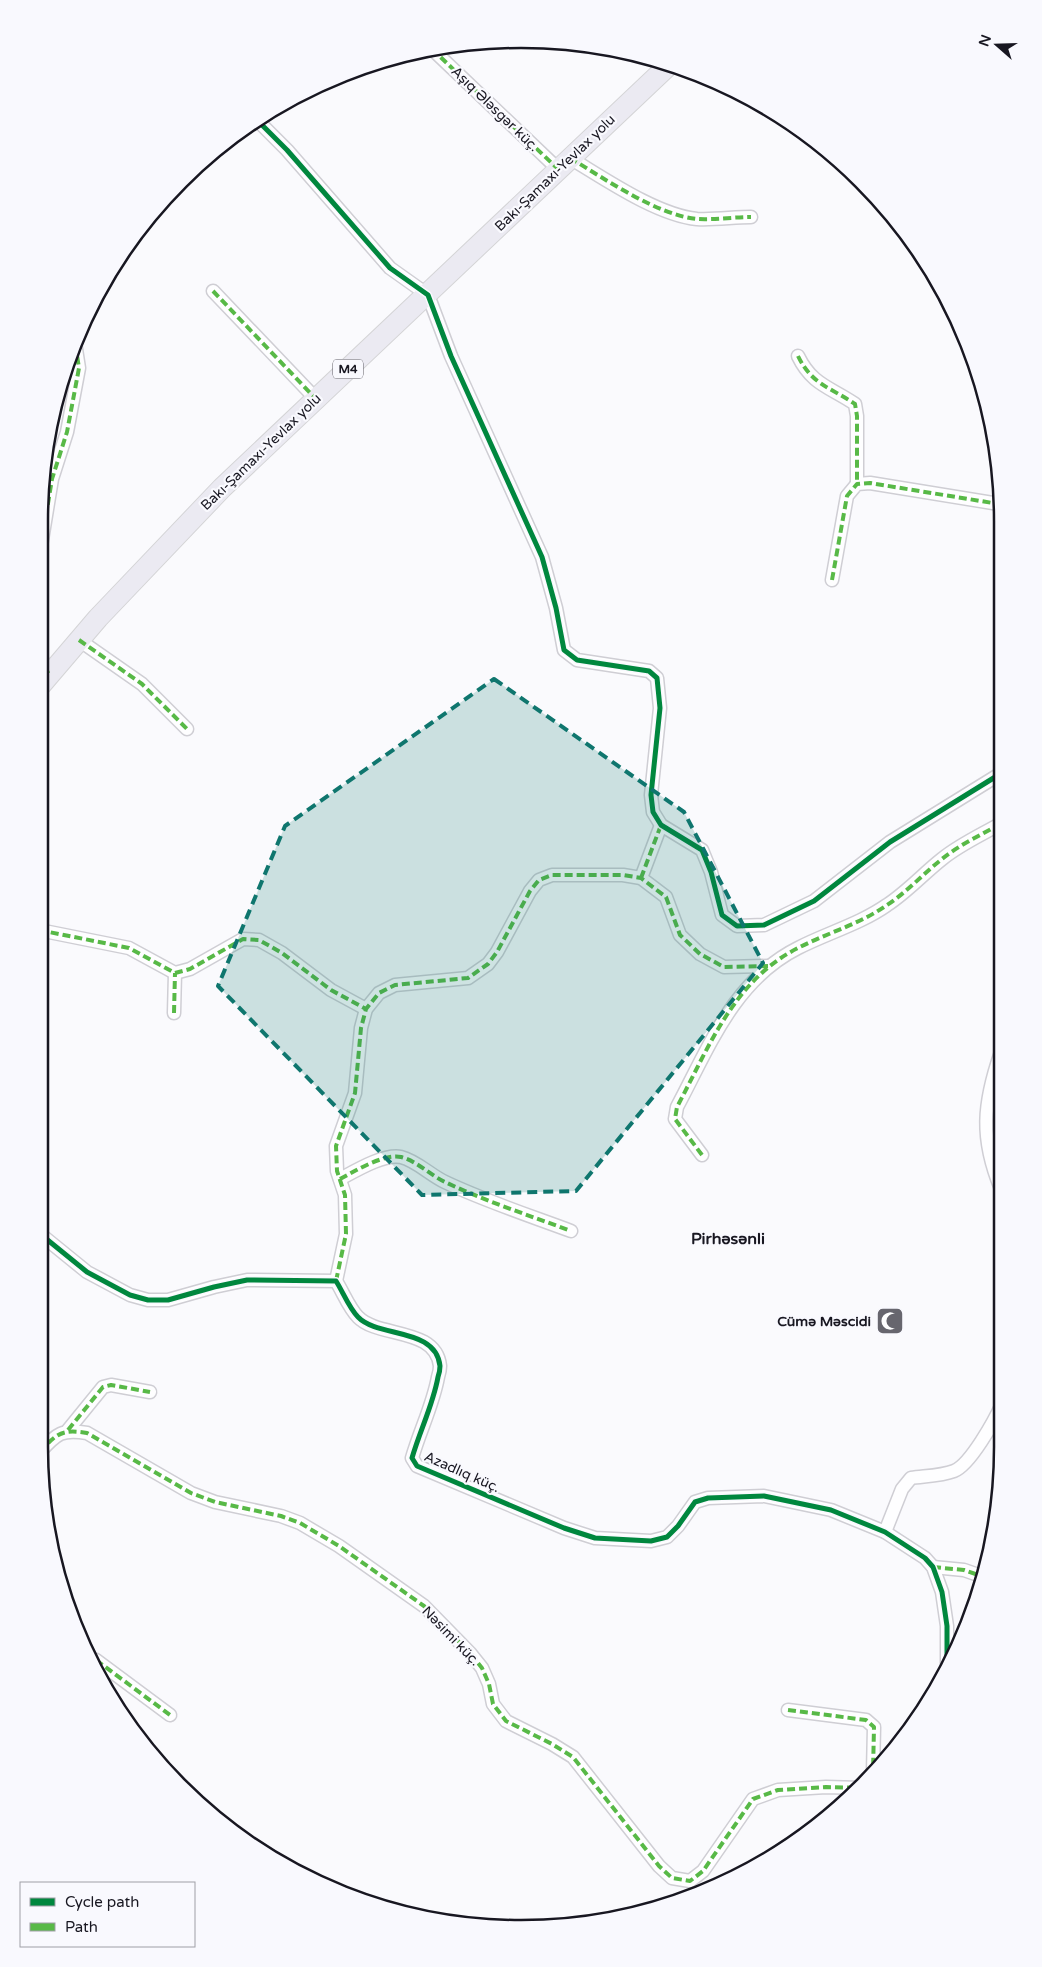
<svg xmlns="http://www.w3.org/2000/svg" width="1042" height="1967" viewBox="0 0 1042 1967" font-family="'Varela Round',sans-serif">
  <style>
    .lines { fill: none; stroke-linecap: round; stroke-linejoin: round }
    .minor-casing { stroke: #cfced4; stroke-width: 15 }
    .trunk-casing { stroke: #d4d4d6; stroke-width: 22 }
    .minor { stroke: #fefeff; stroke-width: 12 }
    .trunk { stroke: #ebeaf2; stroke-width: 20 }
    .quiet { stroke: #58b947; stroke-width: 4; stroke-dasharray: 8 4; stroke-linecap: butt }
    .cycleway-casing { stroke: #f9f9fe; stroke-width: 8 }
    .cycleway { stroke: #00873e; stroke-width: 5 }
    .marked { fill: #0f766e; fill-opacity: 0.2; stroke: #0f766e; stroke-width: 4; stroke-dasharray: 10 6; stroke-linejoin: round }
    .labels { text-anchor: middle; dominant-baseline: central; stroke-width: 4.5; stroke-linejoin: round; paint-order: stroke }
    .shield { fill: #f9f9fe; stroke: #5c5b63; stroke-width: 1 }
    .shield-label { font-size: 12px; font-weight: bold; fill: #181721 }
    .street-label { font-size: 14px; fill: #181721; stroke: #f9f9fe }
    .poi-label { font-size: 14px; font-weight: bold; fill: #181721; stroke: #f9f9fe; text-anchor: end }
    .quarter-label { font-size: 16px; font-weight: bold; fill: #181721; stroke: #f9f9fe }
    .rim { fill: none; stroke: #181721; stroke-width: 2.5 }
  </style>
  <rect width="100%" height="100%" fill="#fafafd"/>
  <g class="lines">
    <g class="minor-casing">
      <g id="minor">
        <path d="M 432,49 L 559,170"/>
        <path d="M 257,120 L 287,150 L 390,268 L 428,295 L 451,356 L 542,557 L 556,608 L 564,650 L 577,660 L 649,671 L 657,678 L 660,708 L 651,795 L 653,812 L 661,825 L 702,850 L 711,872 L 722,915 L 737,926 L 764,925 L 814,901 L 890,842 L 1000,774"/>
        <path d="M 570,158 C 605,179 657,215 697,219 C 715,220 734,217 751,217"/>
        <path d="M 213,291 L 316,399"/>
        <path d="M 798,356 C 812,385 830,387 855,404 L 857,416 L 857,484"/>
        <path d="M 40,552 L 52,479 L 67,432 L 79,368 L 75,343"/>
        <path d="M 832,580 L 847,496 L 857,484 L 870,483 L 999,504"/>
        <path d="M 79,640 L 142,684 L 187,729"/>
        <path d="M 40,655 L 49,675"/>
        <path d="M 641,878 L 661,825"/>
        <path d="M 39,930 L 129,948 L 175,973 L 190,969 L 243,939 L 259,940 L 282,953 L 331,990 L 366,1009"/>
        <path d="M 174,1013 L 175,973"/>
        <path d="M 1001,1052 C 983,1104 980,1138 1001,1189"/>
        <path d="M 702,1155 L 675,1119 L 677,1107 C 709,1047 734,980 798,948 C 827,933 860,924 887,905 C 907,892 923,874 942,859 C 959,845 981,835 1000,824"/>
        <path d="M 340,1179 C 355,1171 385,1153 401,1157 C 417,1161 430,1175 445,1182 C 485,1201 528,1215 571,1231"/>
        <path d="M 39,1233 L 87,1272 L 130,1295 L 148,1300 L 168,1300 L 214,1287 L 247,1280 L 336,1281 C 343,1292 349,1308 358,1317 C 378,1338 436,1327 440,1366 C 440,1369 439,1374 438,1377 C 433,1405 420,1430 412,1458 L 417,1466 L 564,1528 L 595,1538 L 651,1541 L 667,1537 L 678,1526 L 695,1502 L 708,1498 L 764,1496 L 831,1510 L 885,1532 L 925,1558 L 933,1567 L 942,1592 L 947,1626 L 947,1669"/>
        <path d="M 336,1281 L 346,1234 L 345,1195 L 337,1171 L 336,1146 L 355,1093 L 361,1028 L 366,1009 L 379,993 L 395,985 L 468,978 L 488,964 L 497,952 L 530,891 L 539,880 L 552,875 L 623,875 L 641,878 L 666,897 L 680,935 L 700,954 L 724,967 L 768,966"/>
        <path d="M 68,1430 L 103,1387 L 111,1385 L 150,1392"/>
        <path d="M 40,1452 C 57,1433 62,1429 87,1433 L 191,1493 L 215,1502 L 281,1516 L 300,1523 L 339,1546 L 424,1606 L 470,1653 L 482,1668 L 489,1684 L 493,1704 L 506,1721 L 552,1744 L 573,1757 L 659,1866 L 672,1878 L 690,1881 L 703,1871 L 753,1799 L 778,1790 L 826,1787 L 861,1788"/>
        <path d="M 885,1532 L 902,1489 L 911,1478 C 925,1476 941,1476 954,1471 C 970,1465 995,1420 1002,1404"/>
        <path d="M 933,1567 L 964,1570 L 984,1577"/>
        <path d="M 96,1660 L 170,1715"/>
        <path d="M 788,1710 L 866,1720 L 874,1727 L 873,1772"/>
      </g>
    </g>
    <g class="trunk-casing">
      <path id="trunk" d="M 40,686 L 98,618 L 222,488 L 670,64"/>
    </g>
    <use href="#minor" class="minor"/>
    <use href="#trunk" class="trunk"/>
    <g class="quiet">
      <path d="M 432,49 L 559,170"/>
      <path d="M 570,158 C 605,179 657,215 697,219 C 715,220 734,217 751,217"/>
      <path d="M 213,291 L 316,399"/>
      <path d="M 798,356 C 812,385 830,387 855,404 L 857,416 L 857,484"/>
      <path d="M 40,552 L 52,479 L 67,432 L 79,368 L 75,343"/>
      <path d="M 832,580 L 847,496 L 857,484 L 870,483 L 999,504"/>
      <path d="M 79,640 L 142,684 L 187,729"/>
      <path d="M 40,655 L 49,675"/>
      <path d="M 641,878 L 661,825"/>
      <path d="M 39,930 L 129,948 L 175,973 L 190,969 L 243,939 L 259,940 L 282,953 L 331,990 L 366,1009"/>
      <path d="M 174,1013 L 175,973"/>
      <path d="M 702,1155 L 675,1119 L 677,1107 C 709,1047 734,980 798,948 C 827,933 860,924 887,905 C 907,892 923,874 942,859 C 959,845 981,835 1000,824"/>
      <path d="M 340,1179 C 355,1171 385,1153 401,1157 C 417,1161 430,1175 445,1182 C 485,1201 528,1215 571,1231"/>
      <path d="M 336,1281 L 346,1234 L 345,1195 L 337,1171 L 336,1146 L 355,1093 L 361,1028 L 366,1009 L 379,993 L 395,985 L 468,978 L 488,964 L 497,952 L 530,891 L 539,880 L 552,875 L 623,875 L 641,878 L 666,897 L 680,935 L 700,954 L 724,967 L 768,966"/>
      <path d="M 68,1430 L 103,1387 L 111,1385 L 150,1392"/>
      <path d="M 40,1452 C 57,1433 62,1429 87,1433 L 191,1493 L 215,1502 L 281,1516 L 300,1523 L 339,1546 L 424,1606 L 470,1653 L 482,1668 L 489,1684 L 493,1704 L 506,1721 L 552,1744 L 573,1757 L 659,1866 L 672,1878 L 690,1881 L 703,1871 L 753,1799 L 778,1790 L 826,1787 L 861,1788"/>
      <path d="M 933,1567 L 964,1570 L 984,1577"/>
      <path d="M 96,1660 L 170,1715"/>
      <path d="M 788,1710 L 866,1720 L 874,1727 L 873,1772"/>
    </g>
    <g class="cycleway-casing">
      <g id="cycleway">
        <path d="M 257,120 L 287,150 L 390,268 L 428,295 L 451,356 L 542,557 L 556,608 L 564,650 L 577,660 L 649,671 L 657,678 L 660,708 L 651,795 L 653,812 L 661,825 L 702,850 L 711,872 L 722,915 L 737,926 L 764,925 L 814,901 L 890,842 L 1000,774"/>
        <path d="M 39,1233 L 87,1272 L 130,1295 L 148,1300 L 168,1300 L 214,1287 L 247,1280 L 336,1281 C 343,1292 349,1308 358,1317 C 378,1338 436,1327 440,1366 C 440,1369 439,1374 438,1377 C 433,1405 420,1430 412,1458 L 417,1466 L 564,1528 L 595,1538 L 651,1541 L 667,1537 L 678,1526 L 695,1502 L 708,1498 L 764,1496 L 831,1510 L 885,1532 L 925,1558 L 933,1567 L 942,1592 L 947,1626 L 947,1669"/>
      </g>
    </g>
    <use href="#cycleway" class="cycleway"/>
  </g>
  <path class="marked" d="M 494,679 L 684,812 L 763,963 L 576,1191 L 422,1195 L 218,986 L 285,826 Z"/>
  <defs>
    <g id="mosque-square" transform="scale(1.4375)"><rect x="-9" y="-9" width="18" height="18" rx="4" fill="#67666e" stroke="#f9f9fe"/><path d="M3.5-4.9A6 6 0 1 0 3.5 4.9A5 5 0 1 1 3.5-4.9Z" fill="#fff"/></g>
  </defs>
  <g fill-rule="evenodd">
    <use href="#mosque-square" x="890" y="1321"/>
  </g>
  <g class="labels">
    <rect class="shield" x="333" y="359.5" width="30" height="19" rx="4"/>
    <g class="shield-label">
      <text x="348" y="369">M4</text>
    </g>
    <g class="street-label">
      <text transform="translate(495 109) rotate(44)">Aşıq Ələsgər küç.</text>
      <text transform="translate(555 173) rotate(-44)">Bakı-Şamaxı-Yevlax yolu</text>
      <text transform="translate(261 452) rotate(-44)">Bakı-Şamaxı-Yevlax yolu</text>
      <text transform="translate(462 1472) rotate(24)">Azadlıq küç.</text>
      <text transform="translate(451 1636) rotate(46)">Nəsimi küç.</text>
    </g>
    <g class="poi-label">
      <text x="871" y="1321">Cümə Məscidi</text>
    </g>
    <g class="quarter-label">
      <text x="728" y="1239">Pirhəsənli</text>
    </g>
  </g>
  <path d="M0 0H1042V1967H0ZM521 48H521A473 473 0 0 1 994 521V1447A473 473 0 0 1 521 1920H521A473 473 0 0 1 48 1447V521A473 473 0 0 1 521 48Z" fill="#f9f9fe" fill-rule="evenodd"/>
  <path class="rim" d="M521 48H521A473 473 0 0 1 994 521V1447A473 473 0 0 1 521 1920H521A473 473 0 0 1 48 1447V521A473 473 0 0 1 521 48Z"/>
  <rect x="20" y="1882" width="175" height="65" fill="#f9f9fe" stroke="#9f9fa6"/>
  <rect x="30" y="1898" width="25" height="8" fill="#00873e" stroke="#9f9fa6"/>
  <text x="65" y="1907" font-size="15" fill="#181721">Cycle path</text>
  <rect x="30" y="1923" width="25" height="8" fill="#58b947" stroke="#9f9fa6"/>
  <text x="65" y="1932" font-size="15" fill="#181721">Path</text>
  <g transform="translate(997 45) rotate(290)" stroke="#f9f9fe" stroke-width="4" paint-order="stroke">
  <path d="M0-4L9 19L0 12L-9 19Z" fill="#181721"/>
  <text y="-8" font-size="14" font-weight="bold" text-anchor="middle" fill="#181721">N</text>
  </g>
</svg>
